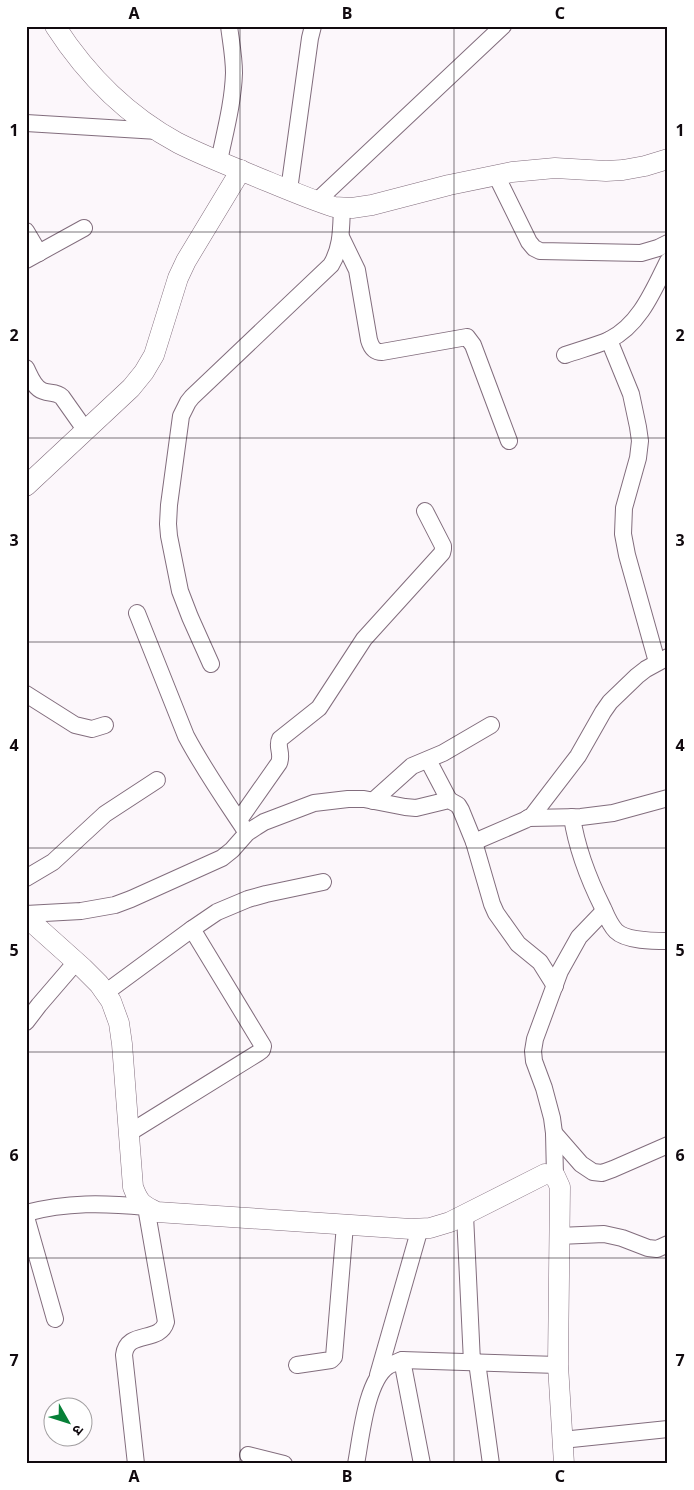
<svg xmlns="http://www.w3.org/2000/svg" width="694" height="1490" viewBox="0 0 694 1490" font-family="'Noto Sans','Noto Sans Devanagari',sans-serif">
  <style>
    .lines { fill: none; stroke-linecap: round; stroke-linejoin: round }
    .minor-casing { stroke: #826d7d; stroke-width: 18 }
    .tertiary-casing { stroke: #826d7d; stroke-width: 21 }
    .minor { stroke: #fff; stroke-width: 16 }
    .tertiary { stroke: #fff; stroke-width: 20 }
    .grid { fill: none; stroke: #110a0f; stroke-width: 1; stroke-opacity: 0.55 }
    .neatline { fill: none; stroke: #110a0f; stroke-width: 2 }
    .grid-label { font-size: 16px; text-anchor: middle; font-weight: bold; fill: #110a0f }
  </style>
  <rect width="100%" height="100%" fill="#fcf7fb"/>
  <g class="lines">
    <g class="minor-casing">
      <g id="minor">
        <path d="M 26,123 L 158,131"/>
        <path d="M 219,161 C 225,132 233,103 234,73 C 234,57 231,42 229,26"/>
        <path d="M 496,175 L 529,242 L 534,248 L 540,251 L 641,253 L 658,248 L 668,243"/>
        <path d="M 289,190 L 310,38 L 313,26"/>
        <path d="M 317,201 L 503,26"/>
        <path d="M 26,231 L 39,253"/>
        <path d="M 341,237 L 357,270 L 369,340 C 371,347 374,352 382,352 L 467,337 L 473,345 L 509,441"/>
        <path d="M 26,260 L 84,228"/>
        <path d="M 609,340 L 631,394 L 638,427 L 640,441 L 638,458 L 624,508 L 623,534 L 627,555 L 657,662"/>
        <path d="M 565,355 C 579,350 595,346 609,340 C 640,325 654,289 668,261"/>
        <path d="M 26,368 C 30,376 34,388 43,391 C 50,394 56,391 62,397 L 86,431"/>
        <path d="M 137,613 L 186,736 C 203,768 223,797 243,827"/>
        <path d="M 211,664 L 190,617 L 180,591 L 169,536 L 168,524 L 169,505 L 181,416 L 188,402 L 192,397 L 331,265 C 342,247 341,228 342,207"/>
        <path d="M 26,694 L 75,725 L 92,729 L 105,725"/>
        <path d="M 428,760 L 449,800"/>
        <path d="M 373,801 L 412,766 L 443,753 L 491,725"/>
        <path d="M 572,817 C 577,850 588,878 603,908 C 606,915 610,925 616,931 C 626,941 654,941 668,941"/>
        <path d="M 528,818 L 581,817 L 613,813 L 668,798"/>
        <path d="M 239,820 L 279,763 C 283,753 276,747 280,739 L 319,708 L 364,639 L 442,553 L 443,549 L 443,546 L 425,511"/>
        <path d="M 474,842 L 525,820 L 532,816 L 578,756 L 603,712 L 610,702 L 637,676 L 646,669 L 668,657"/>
        <path d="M 26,878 L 53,862 L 105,814 L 157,780"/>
        <path d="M 26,914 L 81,911 L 115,905 L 131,899 L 222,858 L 232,850 L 247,833 L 256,827 L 264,822 L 314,803 L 348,799 L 364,799 L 405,807 L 416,808 L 449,800 L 458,805 L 461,810 L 474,842 L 492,904 L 496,913 L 518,944 L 540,962 L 555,986"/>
        <path d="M 105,993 L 192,929 L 217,912 L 248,899 L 266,894 L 323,882"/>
        <path d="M 26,1022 L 39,1005 L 76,962"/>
        <path d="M 129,1133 L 258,1053 L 262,1050 L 263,1046 L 192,929"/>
        <path d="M 554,1133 L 581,1164 L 593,1172 L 602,1173 L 613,1169 L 668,1145"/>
        <path d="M 555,1176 L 554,1133 L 552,1118 L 544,1088 L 534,1061 L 533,1051 L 535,1039 L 560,971 L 579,937 L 604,911"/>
        <path d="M 26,1213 C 67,1202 104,1203 146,1207 L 166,1322 C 160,1344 127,1329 124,1355 L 136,1464"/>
        <path d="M 465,1215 L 472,1362"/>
        <path d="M 26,1217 L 55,1319"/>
        <path d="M 559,1236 L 604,1234 L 622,1238 L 648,1248 L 657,1249 L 668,1244"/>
        <path d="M 402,1360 L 422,1464"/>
        <path d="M 477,1362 L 491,1464"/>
        <path d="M 297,1365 L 331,1360 L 334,1357 L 345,1225"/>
        <path d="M 378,1375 L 420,1228"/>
        <path d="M 562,1440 L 668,1429"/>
        <path d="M 248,1455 L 284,1464"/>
        <path d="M 356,1464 C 361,1438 366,1381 388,1366 C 392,1364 398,1362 402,1360 L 558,1365"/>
      </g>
    </g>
    <g class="tertiary-casing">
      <g id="tertiary">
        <path d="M 55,26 C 86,74 128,116 178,143 C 202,155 227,165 252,175 C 279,186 306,198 334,207 L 352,208 L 372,205 L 449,185 L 512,172 L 555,168 L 606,171 L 623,170 L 645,166 L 668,159"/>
        <path d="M 26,486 L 131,388 L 144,372 L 154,355 L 178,278 L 186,261 L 241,170"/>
        <path d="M 26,917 L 83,968 L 99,984 L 111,1001 L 119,1023 L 122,1044 L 133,1187 C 139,1203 142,1205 157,1212 L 411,1229 L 430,1228 L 450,1222 L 545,1174 L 555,1176 L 560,1187 L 558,1365 L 564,1464"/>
      </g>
    </g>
    <use href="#minor" class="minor"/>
    <use href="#tertiary" class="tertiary"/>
  </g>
  <path class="grid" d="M 240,26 L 240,1464M 454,26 L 454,1464M 26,232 L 668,232M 26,438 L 668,438M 26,642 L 668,642M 26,848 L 668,848M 26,1052 L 668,1052M 26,1258 L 668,1258"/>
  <rect width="694" height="1490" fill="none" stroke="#ffffff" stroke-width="55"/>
  <g transform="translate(68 1422) rotate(129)"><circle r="24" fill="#ffffff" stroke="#a09d9f"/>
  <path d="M0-4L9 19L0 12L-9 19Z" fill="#078038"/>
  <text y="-8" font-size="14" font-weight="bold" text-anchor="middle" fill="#110a0f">उ</text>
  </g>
  <rect x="28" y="28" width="638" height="1434" class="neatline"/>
  <g class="grid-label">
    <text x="134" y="19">A</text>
    <text x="347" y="19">B</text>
    <text x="560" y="19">C</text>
    <text x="14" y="136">1</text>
    <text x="680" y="136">1</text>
    <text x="14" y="341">2</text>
    <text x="680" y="341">2</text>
    <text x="14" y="546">3</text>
    <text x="680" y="546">3</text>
    <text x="14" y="751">4</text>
    <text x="680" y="751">4</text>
    <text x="14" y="956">5</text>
    <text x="680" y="956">5</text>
    <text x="14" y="1161">6</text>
    <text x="680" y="1161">6</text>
    <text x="14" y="1366">7</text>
    <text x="680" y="1366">7</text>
    <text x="134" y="1482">A</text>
    <text x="347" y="1482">B</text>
    <text x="560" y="1482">C</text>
  </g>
</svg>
